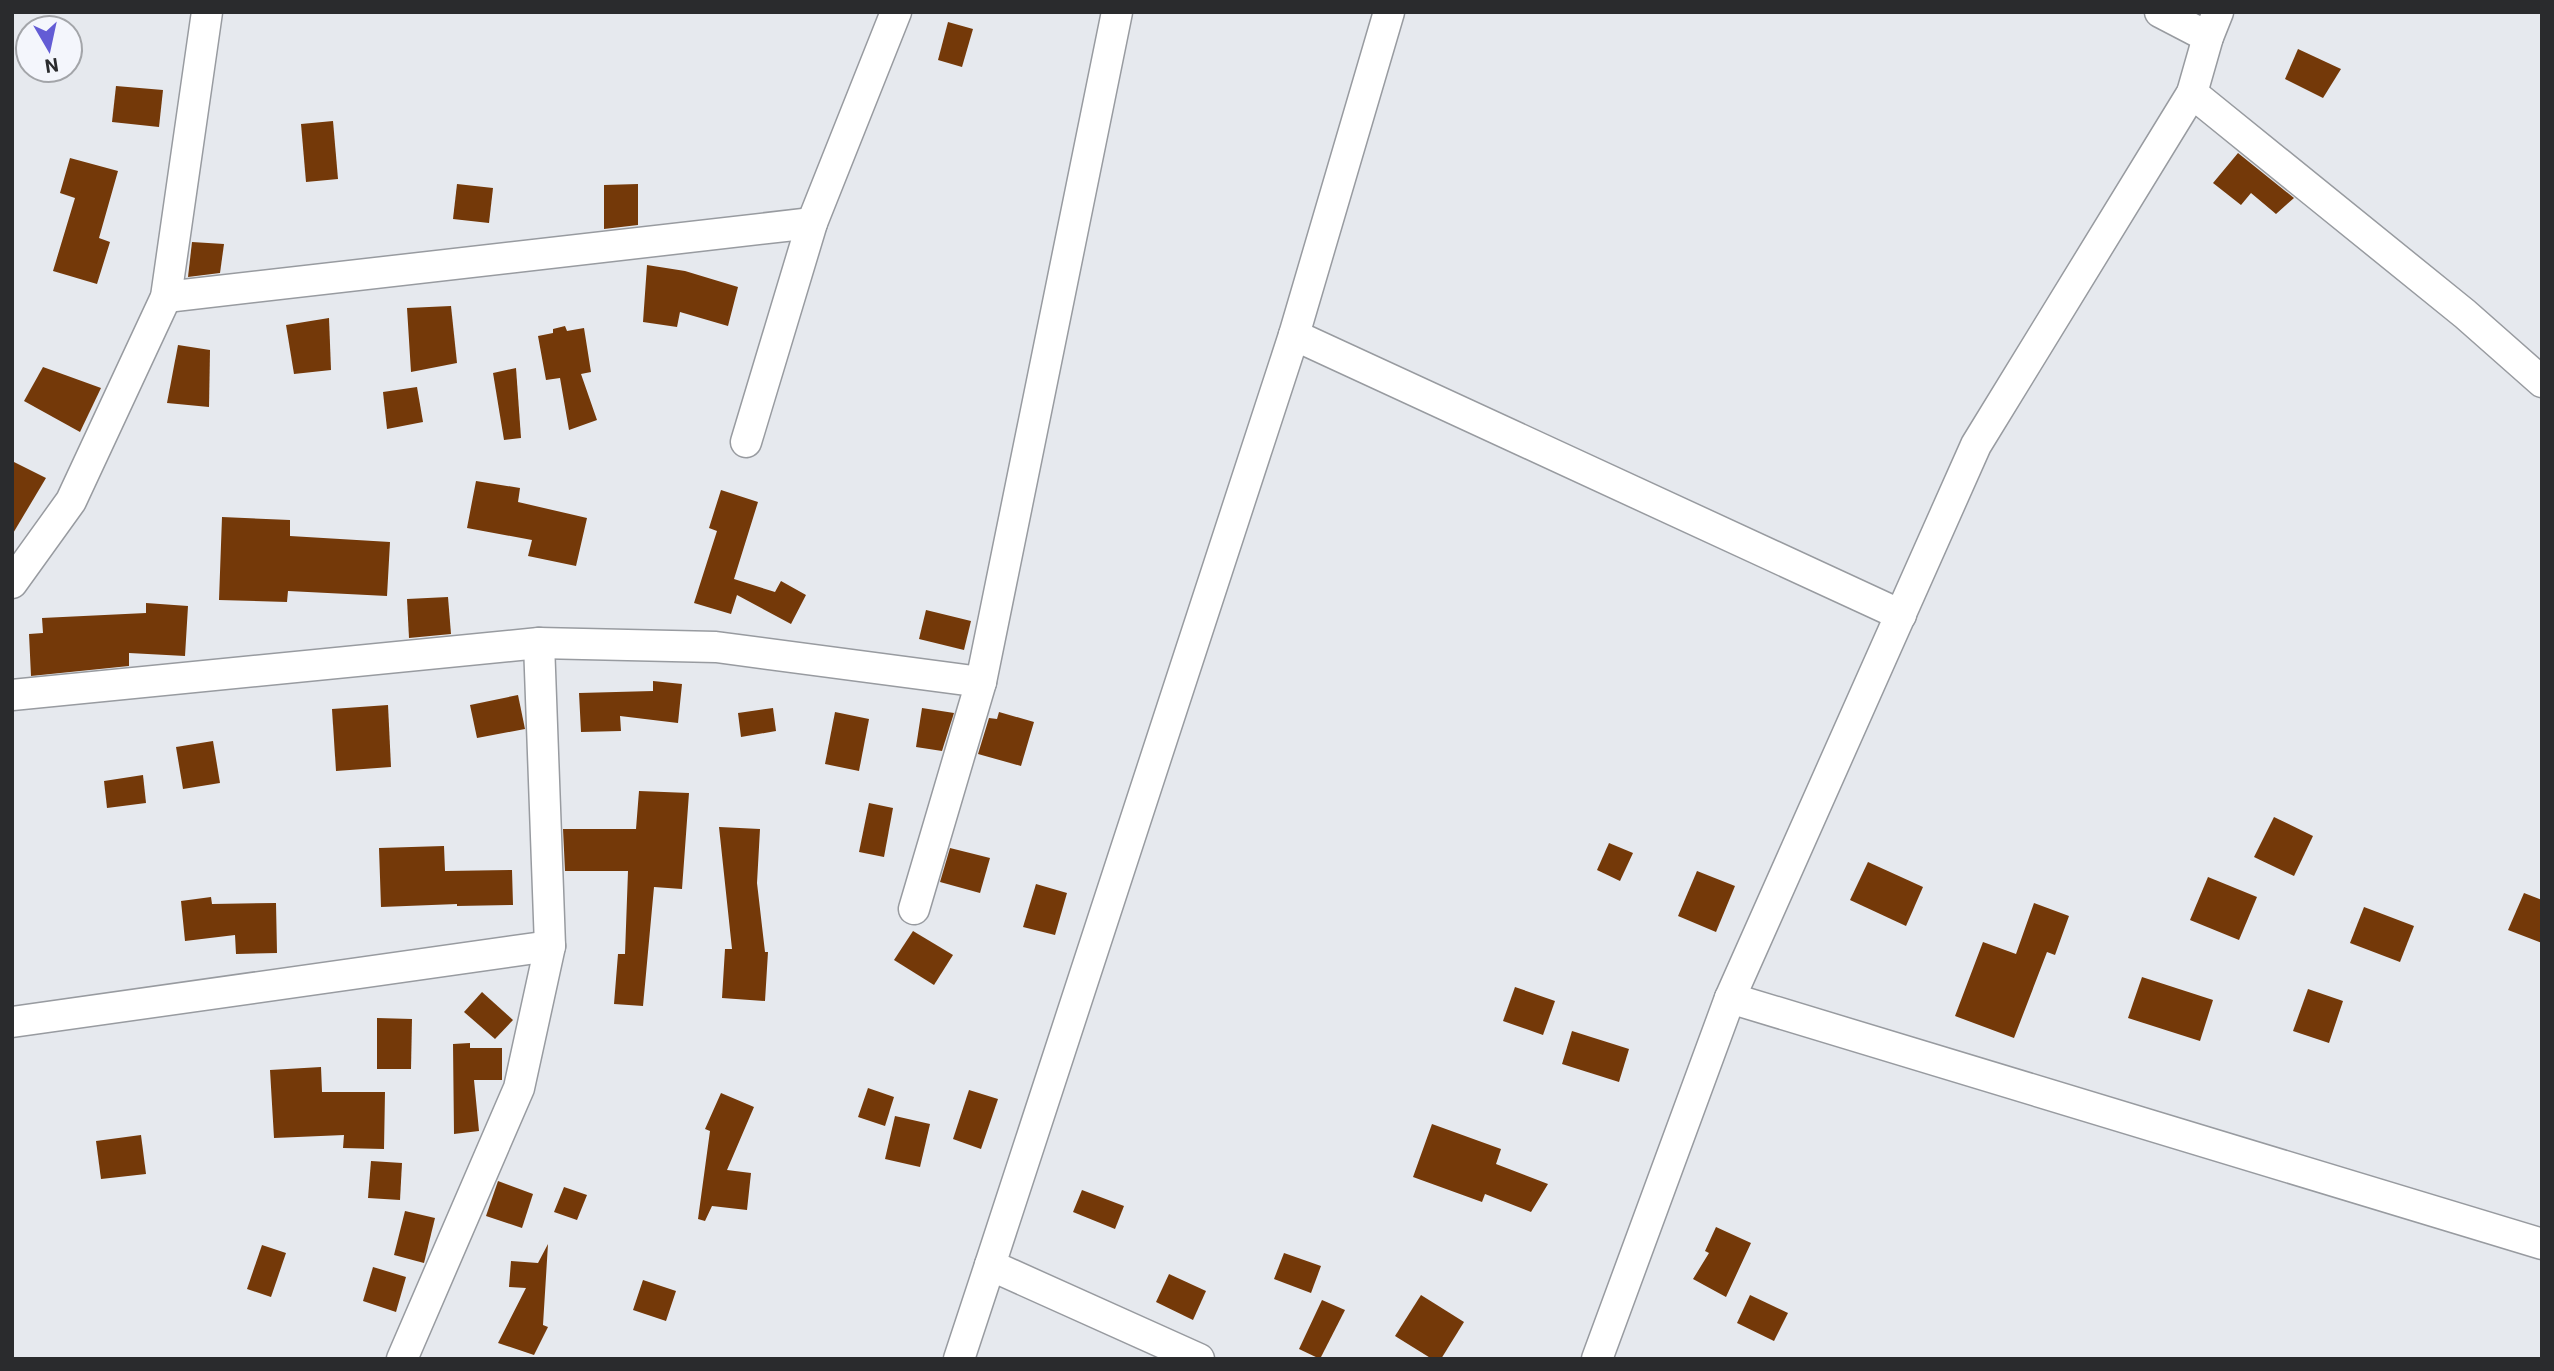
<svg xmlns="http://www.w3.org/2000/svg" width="2554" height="1371" viewBox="0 0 2554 1371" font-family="Roboto,sans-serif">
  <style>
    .building { fill: #743909 }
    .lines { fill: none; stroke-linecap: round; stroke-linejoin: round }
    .minor-casing { stroke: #989ba0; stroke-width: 33 }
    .minor { stroke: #fff; stroke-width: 30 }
  </style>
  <rect width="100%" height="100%" fill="#e6e9ee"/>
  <g class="building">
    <path d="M 948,22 L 973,29 L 962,67 L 938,60 Z"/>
    <path d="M 2298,49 L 2341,69 L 2323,98 L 2285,79 Z"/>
    <path d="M 116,86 L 163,90 L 159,127 L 112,122 Z"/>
    <path d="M 333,121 L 338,179 L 306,182 L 301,124 Z"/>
    <path d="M 2238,153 L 2294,198 L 2276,214 L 2251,193 L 2241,205 L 2213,183 Z"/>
    <path d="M 70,158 L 118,171 L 99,238 L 110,242 L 97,284 L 53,271 L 75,198 L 60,193 Z"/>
    <path d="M 457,184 L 493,188 L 489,223 L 453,219 Z"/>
    <path d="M 638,184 L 638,225 L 604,229 L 604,185 Z"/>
    <path d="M 192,242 L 224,244 L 220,273 L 188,277 Z"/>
    <path d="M 647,265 L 685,271 L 738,287 L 728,326 L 680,312 L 677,327 L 643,322 Z"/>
    <path d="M 451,306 L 457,363 L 411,372 L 407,308 Z"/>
    <path d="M 329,318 L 331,370 L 294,374 L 286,325 Z"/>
    <path d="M 565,326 L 567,331 L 584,328 L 591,372 L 581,374 L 597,420 L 569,430 L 560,378 L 546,380 L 538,336 L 553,333 L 553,329 Z"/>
    <path d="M 178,345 L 210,350 L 209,407 L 167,403 Z"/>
    <path d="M 43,367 L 101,388 L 80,432 L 24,401 Z"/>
    <path d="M 516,368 L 521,438 L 504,440 L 493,373 Z"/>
    <path d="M 417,387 L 423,422 L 387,429 L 383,392 Z"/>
    <path d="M 12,461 L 46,478 L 12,535 Z"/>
    <path d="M 476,481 L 520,488 L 518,502 L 587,518 L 576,566 L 528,556 L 532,540 L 467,528 Z"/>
    <path d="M 721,490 L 758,502 L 734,579 L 775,592 L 781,581 L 806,595 L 791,624 L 737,595 L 731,614 L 694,603 L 717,531 L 709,528 Z"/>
    <path d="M 222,517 L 290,520 L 290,536 L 390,542 L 387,596 L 288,591 L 287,602 L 219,600 Z"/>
    <path d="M 448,597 L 451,634 L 409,638 L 407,599 Z"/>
    <path d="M 146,603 L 188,606 L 185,656 L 129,653 L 129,666 L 31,676 L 29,634 L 43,633 L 42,618 L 146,613 Z"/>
    <path d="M 926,610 L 971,621 L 964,650 L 919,639 Z"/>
    <path d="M 653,681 L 682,684 L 678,723 L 620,716 L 621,731 L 581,732 L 579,693 L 653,691 Z"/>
    <path d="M 518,695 L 525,729 L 477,738 L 470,705 Z"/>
    <path d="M 388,705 L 391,767 L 336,771 L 332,709 Z"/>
    <path d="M 773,708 L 776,731 L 741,737 L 738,713 Z"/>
    <path d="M 922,708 L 954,713 L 942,751 L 916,747 Z"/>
    <path d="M 835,712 L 869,719 L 859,771 L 825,764 Z"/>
    <path d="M 999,712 L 1034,722 L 1021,766 L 978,754 L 989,718 L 997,719 Z"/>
    <path d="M 213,741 L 220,783 L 183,789 L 176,747 Z"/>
    <path d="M 143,775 L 146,803 L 107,808 L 104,781 Z"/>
    <path d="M 639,791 L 689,793 L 682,889 L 654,887 L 643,1006 L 614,1004 L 618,954 L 625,954 L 628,871 L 565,871 L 563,829 L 636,829 Z"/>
    <path d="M 869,803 L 893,808 L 884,857 L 859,852 Z"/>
    <path d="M 2274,817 L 2313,836 L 2294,876 L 2254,857 Z"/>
    <path d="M 719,827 L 760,829 L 757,883 L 765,952 L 768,952 L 765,1001 L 722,998 L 725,949 L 732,949 Z"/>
    <path d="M 1609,843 L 1633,853 L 1620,881 L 1597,870 Z"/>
    <path d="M 444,846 L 445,871 L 512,870 L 513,905 L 457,906 L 457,904 L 381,907 L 379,848 Z"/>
    <path d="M 950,848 L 990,858 L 980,893 L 940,882 Z"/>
    <path d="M 1868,862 L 1923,887 L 1906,926 L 1850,900 Z"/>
    <path d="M 1697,871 L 1735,886 L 1716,932 L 1678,916 Z"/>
    <path d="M 2208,877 L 2257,897 L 2239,940 L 2190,920 Z"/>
    <path d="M 1036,884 L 1067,893 L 1055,935 L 1023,927 Z"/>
    <path d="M 2524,893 L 2542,900 L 2542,943 L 2508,930 Z"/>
    <path d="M 211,897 L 212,904 L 276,903 L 277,953 L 236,954 L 235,935 L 185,941 L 181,901 Z"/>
    <path d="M 2034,903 L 2069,916 L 2055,955 L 2047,952 L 2014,1038 L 1955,1016 L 1983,942 L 2016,954 Z"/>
    <path d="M 2364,907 L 2414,926 L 2400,962 L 2350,943 Z"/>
    <path d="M 913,931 L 953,955 L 934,985 L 894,960 Z"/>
    <path d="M 2142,977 L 2213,1000 L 2200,1041 L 2128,1018 Z"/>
    <path d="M 1515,987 L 1555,1001 L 1543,1035 L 1503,1021 Z"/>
    <path d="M 2308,989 L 2343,1001 L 2329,1043 L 2293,1031 Z"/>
    <path d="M 482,992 L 513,1020 L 495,1039 L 464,1012 Z"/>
    <path d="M 377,1018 L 412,1019 L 411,1069 L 377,1069 Z"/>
    <path d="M 1572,1031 L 1629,1049 L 1619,1082 L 1562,1064 Z"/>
    <path d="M 470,1043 L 470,1048 L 502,1048 L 502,1080 L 474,1080 L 479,1131 L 454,1134 L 453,1044 Z"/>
    <path d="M 321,1067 L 322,1092 L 385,1092 L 384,1149 L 343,1148 L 344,1135 L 274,1138 L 270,1070 Z"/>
    <path d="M 868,1088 L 894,1097 L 885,1126 L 858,1117 Z"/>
    <path d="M 969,1090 L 998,1099 L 981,1149 L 953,1139 Z"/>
    <path d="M 721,1093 L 754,1107 L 727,1170 L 751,1173 L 747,1210 L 712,1206 L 705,1221 L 698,1219 L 710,1131 L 705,1129 Z"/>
    <path d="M 895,1116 L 930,1124 L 920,1167 L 885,1159 Z"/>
    <path d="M 1432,1124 L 1501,1149 L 1496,1164 L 1548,1184 L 1531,1212 L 1485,1194 L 1482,1202 L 1413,1177 Z"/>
    <path d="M 141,1135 L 146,1174 L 101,1179 L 96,1141 Z"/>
    <path d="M 371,1161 L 402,1163 L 400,1200 L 368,1198 Z"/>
    <path d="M 498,1181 L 533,1194 L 522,1228 L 486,1216 Z"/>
    <path d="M 564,1187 L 587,1195 L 577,1220 L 554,1212 Z"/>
    <path d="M 1082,1190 L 1124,1206 L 1115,1229 L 1073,1212 Z"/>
    <path d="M 405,1211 L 435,1218 L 424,1263 L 394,1255 Z"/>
    <path d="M 1716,1227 L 1751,1243 L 1726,1297 L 1693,1279 L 1709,1253 L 1705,1251 Z"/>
    <path d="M 548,1244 L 543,1325 L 548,1327 L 534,1355 L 498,1343 L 526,1288 L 509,1287 L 511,1261 L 538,1263 Z"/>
    <path d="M 262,1245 L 286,1253 L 271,1297 L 247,1289 Z"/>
    <path d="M 1284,1253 L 1321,1266 L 1311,1293 L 1274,1279 Z"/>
    <path d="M 373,1267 L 406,1277 L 396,1312 L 363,1301 Z"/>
    <path d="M 1169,1274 L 1206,1291 L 1193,1320 L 1156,1302 Z"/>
    <path d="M 643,1280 L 676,1291 L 666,1321 L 633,1310 Z"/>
    <path d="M 1421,1295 L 1464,1322 L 1441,1359 L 1432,1359 L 1395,1336 Z"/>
    <path d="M 1750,1295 L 1788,1313 L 1774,1341 L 1737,1323 Z"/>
    <path d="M 1322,1300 L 1345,1310 L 1320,1359 L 1299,1349 Z"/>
  </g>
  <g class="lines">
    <g class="minor-casing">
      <g id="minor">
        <path d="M 2160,12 L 2208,37"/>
        <path d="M 2192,93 L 2465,314 L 2542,382"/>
        <path d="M 166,297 L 812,223"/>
        <path d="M 1294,335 L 1901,615"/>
        <path d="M 746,442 L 812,223 L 896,12"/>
        <path d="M 12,583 L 71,501 L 166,297 L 207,12"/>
        <path d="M 12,695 L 539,643 L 716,647 L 981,682"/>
        <path d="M 914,909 L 981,682 L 1117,12"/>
        <path d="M 1730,998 L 2542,1244"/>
        <path d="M 12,1022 L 550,946"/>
        <path d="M 402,1359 L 519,1088 L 550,946 L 539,643"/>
        <path d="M 959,1359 L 990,1265"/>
        <path d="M 1199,1359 L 990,1265 L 1294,335 L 1389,12"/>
        <path d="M 1597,1359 L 1730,998 L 1976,445 L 2192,93 L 2208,37 L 2218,12"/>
      </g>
    </g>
    <use href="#minor" class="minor"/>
  </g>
  <rect width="2554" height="1371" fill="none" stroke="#2a2b2d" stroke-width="28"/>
  <g transform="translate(49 49) rotate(171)"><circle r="33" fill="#f4f6fc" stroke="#a3a5a9" stroke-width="2"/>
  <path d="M0-5L12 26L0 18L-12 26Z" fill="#635cd5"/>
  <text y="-10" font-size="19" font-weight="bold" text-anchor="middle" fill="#2a2b2d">N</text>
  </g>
</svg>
